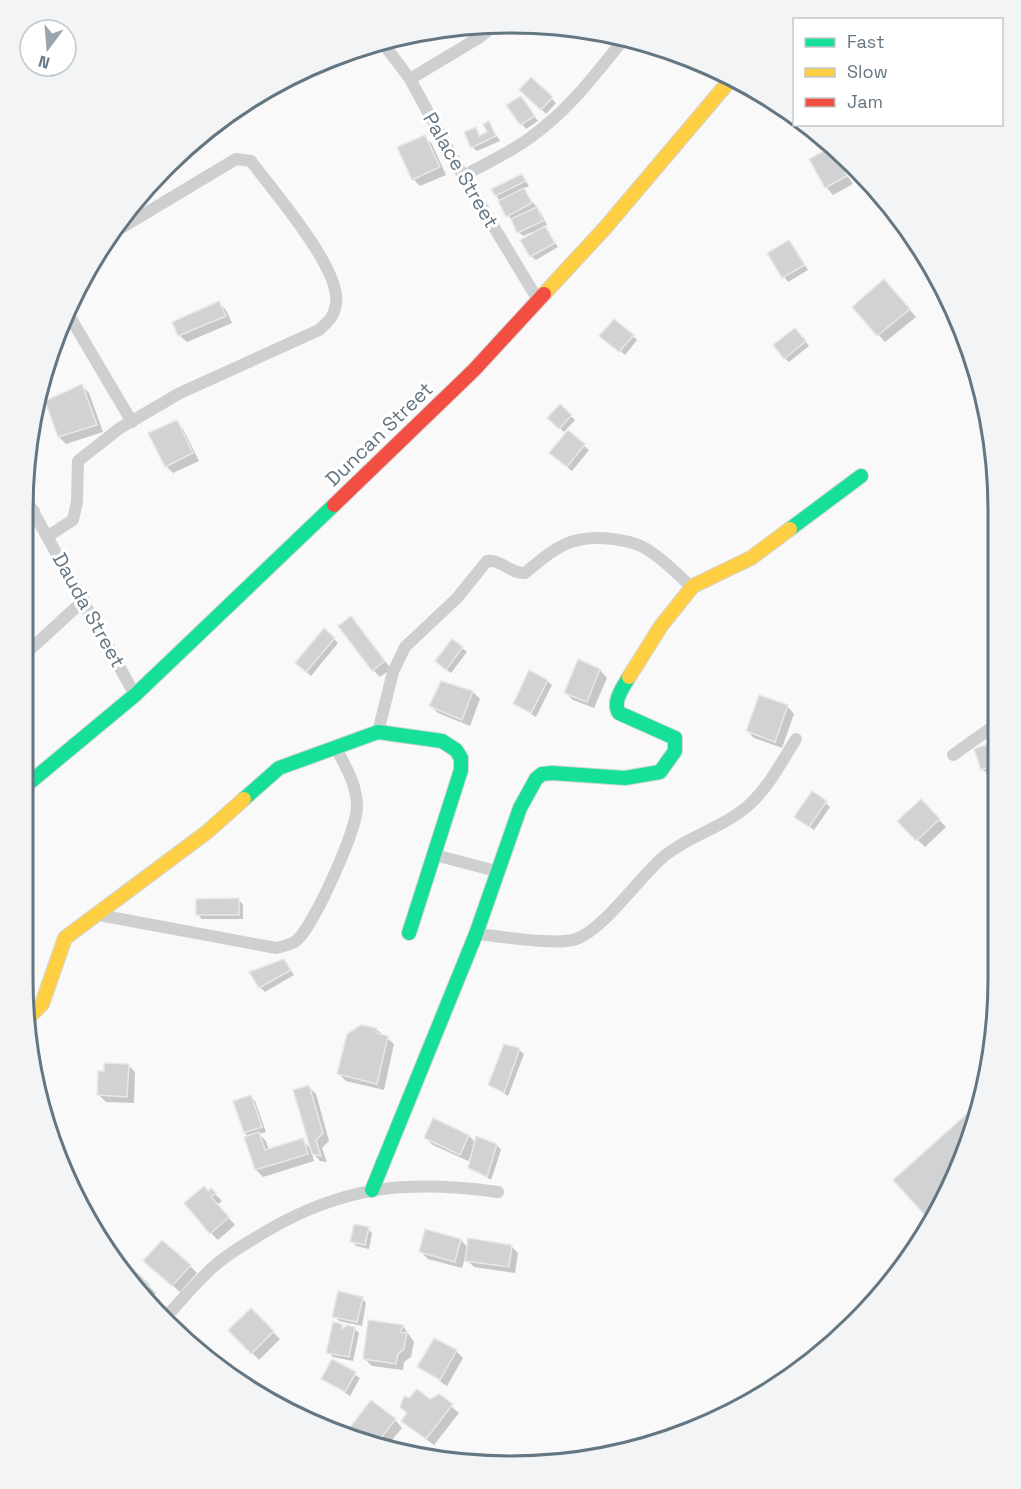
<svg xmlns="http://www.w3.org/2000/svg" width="1021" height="1489" viewBox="0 0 1021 1489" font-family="'Space Grotesk',sans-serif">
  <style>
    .shadow { fill: #0003 }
    .building { fill: #d0d2d3; stroke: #e8e8e8; stroke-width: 1.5 }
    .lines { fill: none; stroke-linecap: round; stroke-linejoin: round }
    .fast-casing { stroke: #d5d6d7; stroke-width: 16 }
    .slow-casing { stroke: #d5d6d7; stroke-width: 16 }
    .jam-casing { stroke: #d5d6d7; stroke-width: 16 }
    .street { stroke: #cecfd0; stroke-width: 12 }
    .fast { stroke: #16e098; stroke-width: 14 }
    .slow { stroke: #ffcf43; stroke-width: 14 }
    .jam { stroke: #f24e42; stroke-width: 14 }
    .labels { text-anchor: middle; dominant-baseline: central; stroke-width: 6; stroke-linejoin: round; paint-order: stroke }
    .street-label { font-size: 20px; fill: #657683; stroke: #fff }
    .rim { fill: none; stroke: #657683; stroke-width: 3 }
  </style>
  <rect width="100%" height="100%" fill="#f9f9f9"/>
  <g class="shadow">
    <path d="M 531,79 L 556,103 L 546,114 L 521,90 Z"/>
    <path d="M 521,98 L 538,121 L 526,129 L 509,106 Z"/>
    <path d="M 489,123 L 500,141 L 477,151 L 472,147 L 475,129 L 481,136 L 489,133 Z"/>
    <path d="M 425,137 L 432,144 L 446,175 L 420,186 L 413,179 Z"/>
    <path d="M 830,149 L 853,184 L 833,195 L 826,187 L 811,160 Z"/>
    <path d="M 522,176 L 529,186 L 523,189 L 541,213 L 547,225 L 544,227 L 558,247 L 536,260 L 531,256 L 532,232 L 523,236 L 519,232 L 496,195 Z"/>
    <path d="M 789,242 L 808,270 L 788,282 L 769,254 Z"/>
    <path d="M 891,288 L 916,317 L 885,342 L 854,307 Z"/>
    <path d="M 219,303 L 226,310 L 232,323 L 187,342 L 179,335 Z"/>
    <path d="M 800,334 L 809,346 L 789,362 L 785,358 Z"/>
    <path d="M 633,336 L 637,340 L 625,355 L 606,340 Z"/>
    <path d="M 82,386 L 89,393 L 103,432 L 66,444 L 59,437 Z"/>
    <path d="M 560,406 L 575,420 L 564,432 L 549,418 Z"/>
    <path d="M 176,421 L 183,429 L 199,461 L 173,473 L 166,466 Z"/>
    <path d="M 568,433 L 589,450 L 572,471 L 556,458 Z"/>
    <path d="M 358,625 L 391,669 L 380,677 L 373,670 Z"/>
    <path d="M 334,639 L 338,643 L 311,676 L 301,667 Z"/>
    <path d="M 462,648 L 467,652 L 451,673 L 441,666 Z"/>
    <path d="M 578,661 L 600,670 L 607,678 L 594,708 L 573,700 L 565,692 Z"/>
    <path d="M 547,681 L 552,685 L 536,717 L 515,704 Z"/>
    <path d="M 473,692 L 480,699 L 470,726 L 438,713 L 431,706 Z"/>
    <path d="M 787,706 L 794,714 L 782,748 L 754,738 L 747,731 Z"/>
    <path d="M 998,742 L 998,769 L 987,773 L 982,769 L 976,750 Z"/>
    <path d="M 921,801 L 946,827 L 925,847 L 899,822 Z"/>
    <path d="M 826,803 L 830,807 L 814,830 L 801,821 Z"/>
    <path d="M 238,900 L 243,904 L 243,919 L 202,919 L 198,915 Z"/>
    <path d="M 284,961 L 294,975 L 265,992 L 260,987 Z"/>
    <path d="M 376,1029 L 394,1044 L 384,1090 L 346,1081 L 339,1074 Z"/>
    <path d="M 519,1050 L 524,1054 L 508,1096 L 489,1085 Z"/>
    <path d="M 128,1065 L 135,1072 L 134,1103 L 106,1102 L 99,1095 L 105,1072 Z"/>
    <path d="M 309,1087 L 316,1094 L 329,1141 L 322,1148 L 327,1162 L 320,1161 L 311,1151 L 314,1161 L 263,1177 L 256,1170 L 249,1137 L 245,1133 L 251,1097 L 255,1101 L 266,1132 L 259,1134 L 266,1141 L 269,1150 L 302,1140 L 312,1150 Z"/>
    <path d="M 980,1105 L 961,1166 L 932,1221 L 895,1180 Z"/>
    <path d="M 469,1136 L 476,1143 L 497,1145 L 501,1150 L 491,1180 L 470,1167 L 474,1152 L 468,1161 L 433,1145 L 426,1138 Z"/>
    <path d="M 211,1190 L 222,1201 L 217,1205 L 235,1225 L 218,1240 L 211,1233 L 208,1193 Z"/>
    <path d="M 368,1229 L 372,1233 L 369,1249 L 356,1246 L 352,1241 Z"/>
    <path d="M 461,1240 L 468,1248 L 511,1246 L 518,1253 L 515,1273 L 474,1267 L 465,1258 L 462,1268 L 428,1259 L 420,1251 Z"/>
    <path d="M 125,1263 L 156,1293 L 149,1300 L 121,1268 Z"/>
    <path d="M 190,1266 L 197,1273 L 180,1292 L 152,1268 Z"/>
    <path d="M 362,1298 L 366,1303 L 362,1326 L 339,1321 L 334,1316 Z"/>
    <path d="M 251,1310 L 280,1339 L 259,1360 L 230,1330 Z"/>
    <path d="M 341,1326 L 345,1329 L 354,1328 L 359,1333 L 353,1361 L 333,1357 L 328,1352 Z"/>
    <path d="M 403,1326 L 414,1342 L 411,1357 L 404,1362 L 403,1370 L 372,1366 L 365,1359 Z"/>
    <path d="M 456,1351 L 463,1358 L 447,1386 L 419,1367 Z"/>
    <path d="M 333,1361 L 360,1378 L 350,1396 L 323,1378 Z"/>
    <path d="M 439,1396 L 459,1413 L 434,1445 L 410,1428 L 430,1401 Z"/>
    <path d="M 395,1420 L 402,1428 L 387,1446 L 345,1435 Z"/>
  </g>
  <g class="building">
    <path d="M 531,77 L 553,97 L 541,110 L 519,90 Z"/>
    <path d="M 521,96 L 535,116 L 520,125 L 506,105 Z"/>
    <path d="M 489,121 L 496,136 L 471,148 L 464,132 L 476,127 L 479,136 L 487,132 L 483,124 Z"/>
    <path d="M 425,135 L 440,167 L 412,180 L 397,147 Z"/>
    <path d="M 831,147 L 847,176 L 825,188 L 809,159 Z"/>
    <path d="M 522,174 L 526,181 L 495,196 L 491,189 Z"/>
    <path d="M 524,188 L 532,203 L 506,217 L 498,201 Z"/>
    <path d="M 537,207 L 543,221 L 517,233 L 511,219 Z"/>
    <path d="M 545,226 L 555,243 L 530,257 L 520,240 Z"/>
    <path d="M 789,240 L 805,265 L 782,278 L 767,253 Z"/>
    <path d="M 884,279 L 910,309 L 877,336 L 852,307 Z"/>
    <path d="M 219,301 L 226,316 L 178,336 L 172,322 Z"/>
    <path d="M 614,319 L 634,335 L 619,352 L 599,336 Z"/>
    <path d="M 795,328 L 806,341 L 784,359 L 773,345 Z"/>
    <path d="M 82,384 L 97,425 L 58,437 L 45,401 Z"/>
    <path d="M 560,404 L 572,415 L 559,429 L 547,418 Z"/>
    <path d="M 177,420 L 193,453 L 165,467 L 148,433 Z"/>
    <path d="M 568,430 L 585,444 L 567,467 L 549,453 Z"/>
    <path d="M 351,616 L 385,661 L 372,671 L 338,626 Z"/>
    <path d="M 324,628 L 335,638 L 306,672 L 295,663 Z"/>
    <path d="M 452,639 L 463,647 L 446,670 L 435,661 Z"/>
    <path d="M 578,659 L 600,669 L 587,702 L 564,693 Z"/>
    <path d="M 529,670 L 548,680 L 531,713 L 513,704 Z"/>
    <path d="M 441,681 L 473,691 L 462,720 L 429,706 Z"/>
    <path d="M 759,695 L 788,705 L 775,742 L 746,731 Z"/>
    <path d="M 998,741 L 998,764 L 981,770 L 974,749 Z"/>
    <path d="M 812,791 L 827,801 L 809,827 L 794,817 Z"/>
    <path d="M 921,799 L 940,819 L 916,841 L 897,821 Z"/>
    <path d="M 239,898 L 239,915 L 196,915 L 196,899 Z"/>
    <path d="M 284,959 L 291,970 L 259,988 L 249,972 Z"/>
    <path d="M 361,1025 L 377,1028 L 376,1033 L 388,1036 L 377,1084 L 337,1074 L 347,1034 Z"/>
    <path d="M 504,1044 L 520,1048 L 504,1093 L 488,1085 Z"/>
    <path d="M 104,1063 L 129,1064 L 127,1097 L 97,1095 L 98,1071 L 104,1071 Z"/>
    <path d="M 309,1085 L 323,1133 L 316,1140 L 321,1156 L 312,1154 L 293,1090 Z"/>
    <path d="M 251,1095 L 262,1127 L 244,1133 L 233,1101 Z"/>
    <path d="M 980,1102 L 961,1166 L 931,1222 L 893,1180 Z"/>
    <path d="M 433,1118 L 469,1135 L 460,1155 L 424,1138 Z"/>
    <path d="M 259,1132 L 265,1150 L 303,1138 L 308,1154 L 255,1170 L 244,1137 Z"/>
    <path d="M 476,1136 L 497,1144 L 487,1177 L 468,1168 Z"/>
    <path d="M 204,1186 L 208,1191 L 211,1188 L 216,1193 L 211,1197 L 229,1217 L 210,1234 L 184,1203 Z"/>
    <path d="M 354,1224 L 369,1227 L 365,1245 L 350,1242 Z"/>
    <path d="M 425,1229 L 461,1239 L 455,1262 L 419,1252 Z"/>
    <path d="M 468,1238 L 512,1245 L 509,1267 L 465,1261 Z"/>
    <path d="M 162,1240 L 191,1265 L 172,1286 L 143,1261 Z"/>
    <path d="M 125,1261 L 150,1285 L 143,1293 L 120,1266 Z"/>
    <path d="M 338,1291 L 363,1297 L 357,1322 L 332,1317 Z"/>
    <path d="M 251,1308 L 274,1331 L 251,1354 L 228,1330 Z"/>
    <path d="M 368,1320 L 404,1325 L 400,1332 L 407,1333 L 404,1349 L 398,1354 L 396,1364 L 363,1359 Z"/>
    <path d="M 333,1322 L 342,1324 L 342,1329 L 347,1325 L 355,1327 L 349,1357 L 326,1353 Z"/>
    <path d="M 434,1338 L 457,1350 L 440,1380 L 417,1367 Z"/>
    <path d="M 332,1359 L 356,1372 L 345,1392 L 321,1379 Z"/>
    <path d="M 417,1389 L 430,1399 L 439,1394 L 453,1404 L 426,1439 L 401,1421 L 407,1413 L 400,1407 L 404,1396 L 409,1398 Z"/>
    <path d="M 371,1400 L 396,1419 L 377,1443 L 344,1435 Z"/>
  </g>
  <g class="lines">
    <g class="fast-casing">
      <g id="fast">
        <path d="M 790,529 L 861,476"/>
        <path d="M 23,788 L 135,695 L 334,505"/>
        <path d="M 244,799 L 279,768 L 378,732 L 442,741 L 456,750 L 461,758 L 461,770 L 409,933"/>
        <path d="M 372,1190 L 476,934 L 520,808 L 536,779 L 542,774 L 552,773 L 625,778 L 660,772 L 675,751 L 675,738 L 619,713 C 612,702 623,687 629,677"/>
      </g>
    </g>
    <g class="slow-casing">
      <g id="slow">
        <path d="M 544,294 L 605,228 L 732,78"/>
        <path d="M 629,677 L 661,626 L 693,586 L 751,558 L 790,529"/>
        <path d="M 28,1018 L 42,1004 L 65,938 L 207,832 L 244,799"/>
      </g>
    </g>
    <g class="jam-casing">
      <path id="jam" d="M 334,505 L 474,370 L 544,294"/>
    </g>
    <g class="street">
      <path d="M 382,42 L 410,79 L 463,176 L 538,300"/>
      <path d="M 410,79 L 480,37 L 496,24"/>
      <path d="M 463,176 C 491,161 521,147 545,126 C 576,101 600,68 625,38"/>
      <path d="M 67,312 L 132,422"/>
      <path d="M 24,495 L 135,695"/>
      <path d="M 23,521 L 34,511"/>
      <path d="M 48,536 L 73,520 L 77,502 L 78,461 L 120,428 L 180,393 L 319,330 C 328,322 334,317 336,304 C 342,269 272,190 251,161 L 236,159 L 121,228"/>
      <path d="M 23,656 L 84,600"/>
      <path d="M 378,732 L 393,672 L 405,647 L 457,598 L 487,561 C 501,559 511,574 525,573 C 556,547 571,534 613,539 C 625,541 638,543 648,550 C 664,560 678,574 691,587"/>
      <path d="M 953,755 L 998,723"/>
      <path d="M 435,855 L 496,871"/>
      <path d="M 99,915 L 276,948 C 283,946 292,945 297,940 C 314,925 357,830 357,807 C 357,785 346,767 336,748"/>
      <path d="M 476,934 C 500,936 557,946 576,939 C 604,929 638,879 662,858 C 689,835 726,827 751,803 C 770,785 782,761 796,739"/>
      <path d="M 165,1318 C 180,1302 195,1284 212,1268 C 227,1254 247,1243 265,1232 C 344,1185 409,1180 498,1192"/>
    </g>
    <use href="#fast" class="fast"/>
    <use href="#slow" class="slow"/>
    <use href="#jam" class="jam"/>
  </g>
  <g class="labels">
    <g class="street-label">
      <text transform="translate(461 170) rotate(60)">Palace Street</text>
      <text transform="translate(379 434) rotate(-44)">Duncan Street</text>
      <text transform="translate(89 610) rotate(61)">Dauda Street</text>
    </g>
  </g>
  <path d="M0 0H1021V1489H0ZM510 33H511A477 477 0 0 1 988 510V979A477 477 0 0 1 511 1456H510A477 477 0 0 1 33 979V510A477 477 0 0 1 510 33Z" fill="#f3f4f5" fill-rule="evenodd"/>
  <path class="rim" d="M510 33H511A477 477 0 0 1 988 510V979A477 477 0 0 1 511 1456H510A477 477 0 0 1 33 979V510A477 477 0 0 1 510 33Z"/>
  <rect x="793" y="18" width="210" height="108" fill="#ffffff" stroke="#c1c8cd" stroke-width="1.5"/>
  <rect x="805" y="38" width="30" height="9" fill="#16e098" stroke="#c1c8cd" stroke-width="1.5"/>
  <text x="847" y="48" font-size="18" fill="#657683">Fast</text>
  <rect x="805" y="68" width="30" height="9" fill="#ffcf43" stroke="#c1c8cd" stroke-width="1.5"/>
  <text x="847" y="78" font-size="18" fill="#657683">Slow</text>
  <rect x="805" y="98" width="30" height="9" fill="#f24e42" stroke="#c1c8cd" stroke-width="1.5"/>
  <text x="847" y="108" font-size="18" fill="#657683">Jam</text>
  <g transform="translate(48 48) rotate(196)"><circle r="28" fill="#ffffff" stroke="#c1c8cd" stroke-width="1.5"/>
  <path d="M0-4.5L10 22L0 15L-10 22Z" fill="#99a4ac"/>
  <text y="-9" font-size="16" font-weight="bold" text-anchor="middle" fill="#657683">N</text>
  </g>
</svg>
